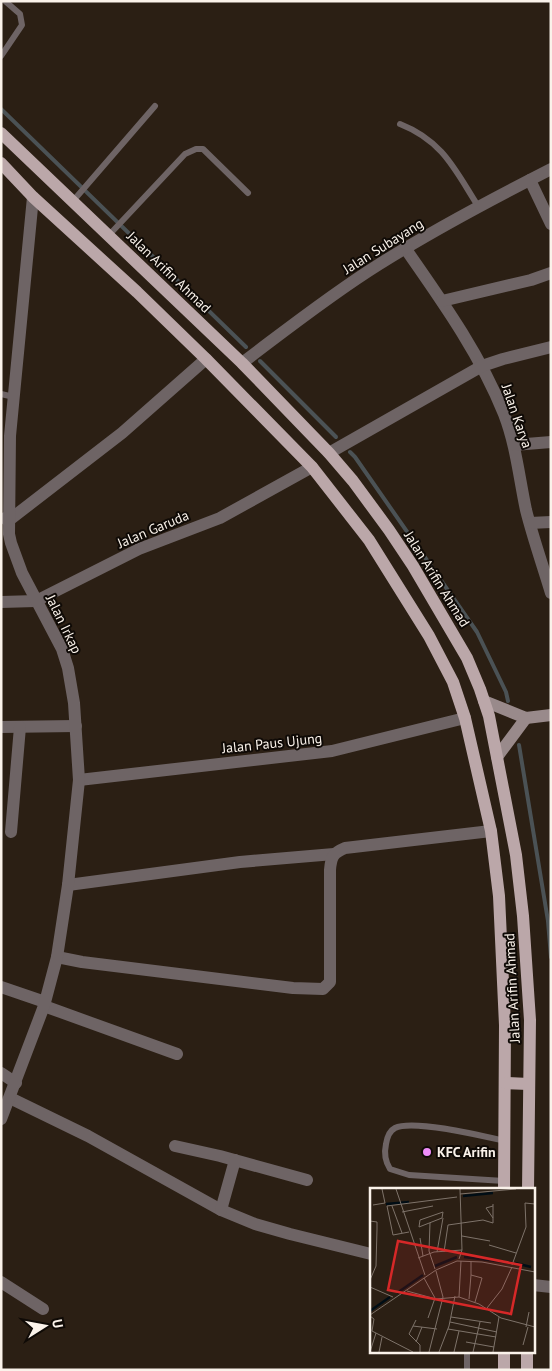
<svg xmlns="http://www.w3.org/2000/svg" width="552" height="1371" viewBox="0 0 552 1371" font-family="'PT Sans',sans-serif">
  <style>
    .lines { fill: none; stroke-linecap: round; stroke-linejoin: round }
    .stream { stroke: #4b5255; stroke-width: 4 }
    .service { stroke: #6e6465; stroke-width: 6 }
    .minor { stroke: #6e6465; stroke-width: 12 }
    .secondary { stroke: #998a8b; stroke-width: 12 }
    .primary { stroke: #bba7a9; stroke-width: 12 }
    .poi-dot { fill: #ee8cf9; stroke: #0f0a06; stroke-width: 2 }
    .labels { text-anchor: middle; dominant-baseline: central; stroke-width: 4; stroke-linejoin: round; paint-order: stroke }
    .street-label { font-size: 14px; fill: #faf2ea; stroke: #0f0a06 }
    .poi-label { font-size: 14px; font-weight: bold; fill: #faf2ea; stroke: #0f0a06; text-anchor: start }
    .inset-river { fill: none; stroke: #000d15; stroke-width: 2.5 }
    .inset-road { fill: none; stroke: #7e736a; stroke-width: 1 }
    .view { fill: #d62828; fill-opacity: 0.15; stroke: #d62828; stroke-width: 2.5 }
    .inset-edge { fill: none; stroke: #faf2ea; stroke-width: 2.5 }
  </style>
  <rect width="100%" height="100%" fill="#2b1f14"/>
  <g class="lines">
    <g class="stream">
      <path d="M 1,109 L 246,347"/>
      <path d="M 260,361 L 336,437"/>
      <path d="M 350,452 L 355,457 L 477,632 L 506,692 L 508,701"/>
      <path d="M 519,745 L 548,921 L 551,957"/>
    </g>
    <g class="service">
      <path d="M 1,56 L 22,25 L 20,14 L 5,1"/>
      <path d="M 400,124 C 443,141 455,170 478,206"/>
      <path d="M 73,201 L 155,106"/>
      <path d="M 109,235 L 185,154 L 196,149 L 203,149 L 248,193"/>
      <path d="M 1,394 L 14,397"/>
      <path d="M 504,1181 L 409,1175 L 390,1169 C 385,1161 384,1153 386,1144 C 387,1138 389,1131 395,1128 C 413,1119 483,1136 505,1141"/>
      <path d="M 467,1370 L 467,1352"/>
    </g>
    <g class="minor">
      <path d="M 530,180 L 551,224"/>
      <path d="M 405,248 C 442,301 480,354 504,414 C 516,445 519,477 526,510 C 533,538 543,566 551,593"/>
      <path d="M 442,301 L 531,280 L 551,273"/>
      <path d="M 242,363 C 286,330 330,295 378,265 C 433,230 492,199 551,169"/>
      <path d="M 514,445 L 551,442"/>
      <path d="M 329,453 L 482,366 L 503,359 L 551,347"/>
      <path d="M 5,518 L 8,521 L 122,433 L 206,359"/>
      <path d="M 530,523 L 551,522"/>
      <path d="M 1,602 L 36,601 L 139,549 L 220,518 L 312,467"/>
      <path d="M 1,727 L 76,726"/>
      <path d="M 79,780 L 332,751 L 465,718"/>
      <path d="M 11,832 L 20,727"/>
      <path d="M 68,885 L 240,862 L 334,854"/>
      <path d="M 57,957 L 82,962 L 293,988 L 323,989 L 330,982 L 330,870 C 331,857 333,853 345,848 L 491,831"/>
      <path d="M 1,987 L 45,1002"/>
      <path d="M 44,1006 L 177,1054"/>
      <path d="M 1,1073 L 16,1083"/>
      <path d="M 10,1098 L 88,1136 L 221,1210 L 255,1224 L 290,1234 L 371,1254"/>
      <path d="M 1,1119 L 44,1006 L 57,957 L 68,885 L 79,780 L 74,703 L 68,668 L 62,649 L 22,573 L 11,543 L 9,534 L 10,436 L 33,197"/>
      <path d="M 175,1146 L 220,1156 L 307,1180"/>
      <path d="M 221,1210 L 235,1160"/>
      <path d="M 1,1282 L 43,1309"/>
      <path d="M 533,1285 L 551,1287"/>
    </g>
    <g class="secondary">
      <path d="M 484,701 L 526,718 L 551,715"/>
      <path d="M 497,757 L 526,718"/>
    </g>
    <g class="primary">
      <path d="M 1,133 L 242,363 L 329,453 L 353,481 L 389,530 L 413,566 L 467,658 L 480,689 L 489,716 L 516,855 L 523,916 L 530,1020 L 528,1190"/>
      <path d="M 1,163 L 33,197 L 137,292 L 206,359 L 312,467 L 369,540 L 429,636 L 453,682 L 465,718 L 491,831 L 499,896 L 505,1025 L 504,1190"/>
      <path d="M 505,1083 L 529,1084"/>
      <path d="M 504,1370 L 504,1352"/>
      <path d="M 527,1370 L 527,1352"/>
    </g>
  </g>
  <circle class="poi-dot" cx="427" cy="1152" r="5"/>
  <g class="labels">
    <g class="street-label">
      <text transform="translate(383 246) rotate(-32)">Jalan Subayang</text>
      <text transform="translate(169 272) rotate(44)">Jalan Arifin Ahmad</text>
      <text transform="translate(517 416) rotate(71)">Jalan Karya</text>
      <text transform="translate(153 529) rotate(-23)">Jalan Garuda</text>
      <text transform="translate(437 579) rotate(58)">Jalan Arifin Ahmad</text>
      <text transform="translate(64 624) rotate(64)">Jalan Irkap</text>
      <text transform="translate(272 743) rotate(-6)">Jalan Paus Ujung</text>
      <text transform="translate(512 988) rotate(-93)">Jalan Arifin Ahmad</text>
    </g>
    <g class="poi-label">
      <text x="437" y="1152">KFC Arifin</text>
    </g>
  </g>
  <g transform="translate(370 1188)">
    <rect width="165" height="165" fill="#2b1f14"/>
    <path class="inset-river" d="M 93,8 L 123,5M 16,16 L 39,14M 94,69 L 142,75M 145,75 L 161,79M 65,78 L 87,69M 27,105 L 53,87M 0,123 L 20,109"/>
    <path class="inset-road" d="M 26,1 L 55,87M 90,6 L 146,1M 3,17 L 15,15 L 12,1M 22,18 L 32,45M 123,18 L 116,20 L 123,30M 32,24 L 63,18M 73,24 L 72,30 L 49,39 L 50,32 ZM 0,33 L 7,34 L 7,41 L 6,78 L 0,92M 60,35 L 59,63 L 65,81M 39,44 L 23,47 L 17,18 L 87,9M 92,48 L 120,53M 50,50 L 53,68M 119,57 L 146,65M 67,64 L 73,30M 74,64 L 78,37 L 113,32 L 123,35 L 123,16M 48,70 L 64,64 L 92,62M 89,71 L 92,62 L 90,1M 101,73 L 101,87 L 112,90 L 105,114M 142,77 L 156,39 L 155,15 L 165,16M 54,90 L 65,110 L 58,130M 0,99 L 23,109M 37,103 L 66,111 L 89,109 L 109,116 L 131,130 L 165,139M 89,109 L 91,73M 99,111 L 101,87M 117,120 L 132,101 L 142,79M 0,127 L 66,82 L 87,73 L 112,74 L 165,84M 0,128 L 4,131 L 2,143 L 43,164M 81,129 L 121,135M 46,132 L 39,146 L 50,157 L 50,164M 80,134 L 127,144M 43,138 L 67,141M 156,139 L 159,124M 78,141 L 126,149M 46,154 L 52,139M 96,154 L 124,159M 153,157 L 158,139M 0,164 L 6,145M 9,164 L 12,149M 59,164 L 73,109 L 66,83M 69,164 L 79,138 L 85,108M 84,164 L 89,143M 103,164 L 110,134M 123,164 L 129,129"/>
    <path class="view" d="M 28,53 L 151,77 L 141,126 L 18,102 Z"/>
    <rect width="165" height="165" class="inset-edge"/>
  </g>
  <rect width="552" height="1371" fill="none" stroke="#faf2ea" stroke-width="5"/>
  <g transform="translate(45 1326) rotate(79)" stroke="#0f0a06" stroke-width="4" paint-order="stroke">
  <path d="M0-4L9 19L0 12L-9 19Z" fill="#faf2ea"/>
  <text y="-8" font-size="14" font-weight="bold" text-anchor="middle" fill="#faf2ea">U</text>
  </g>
</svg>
